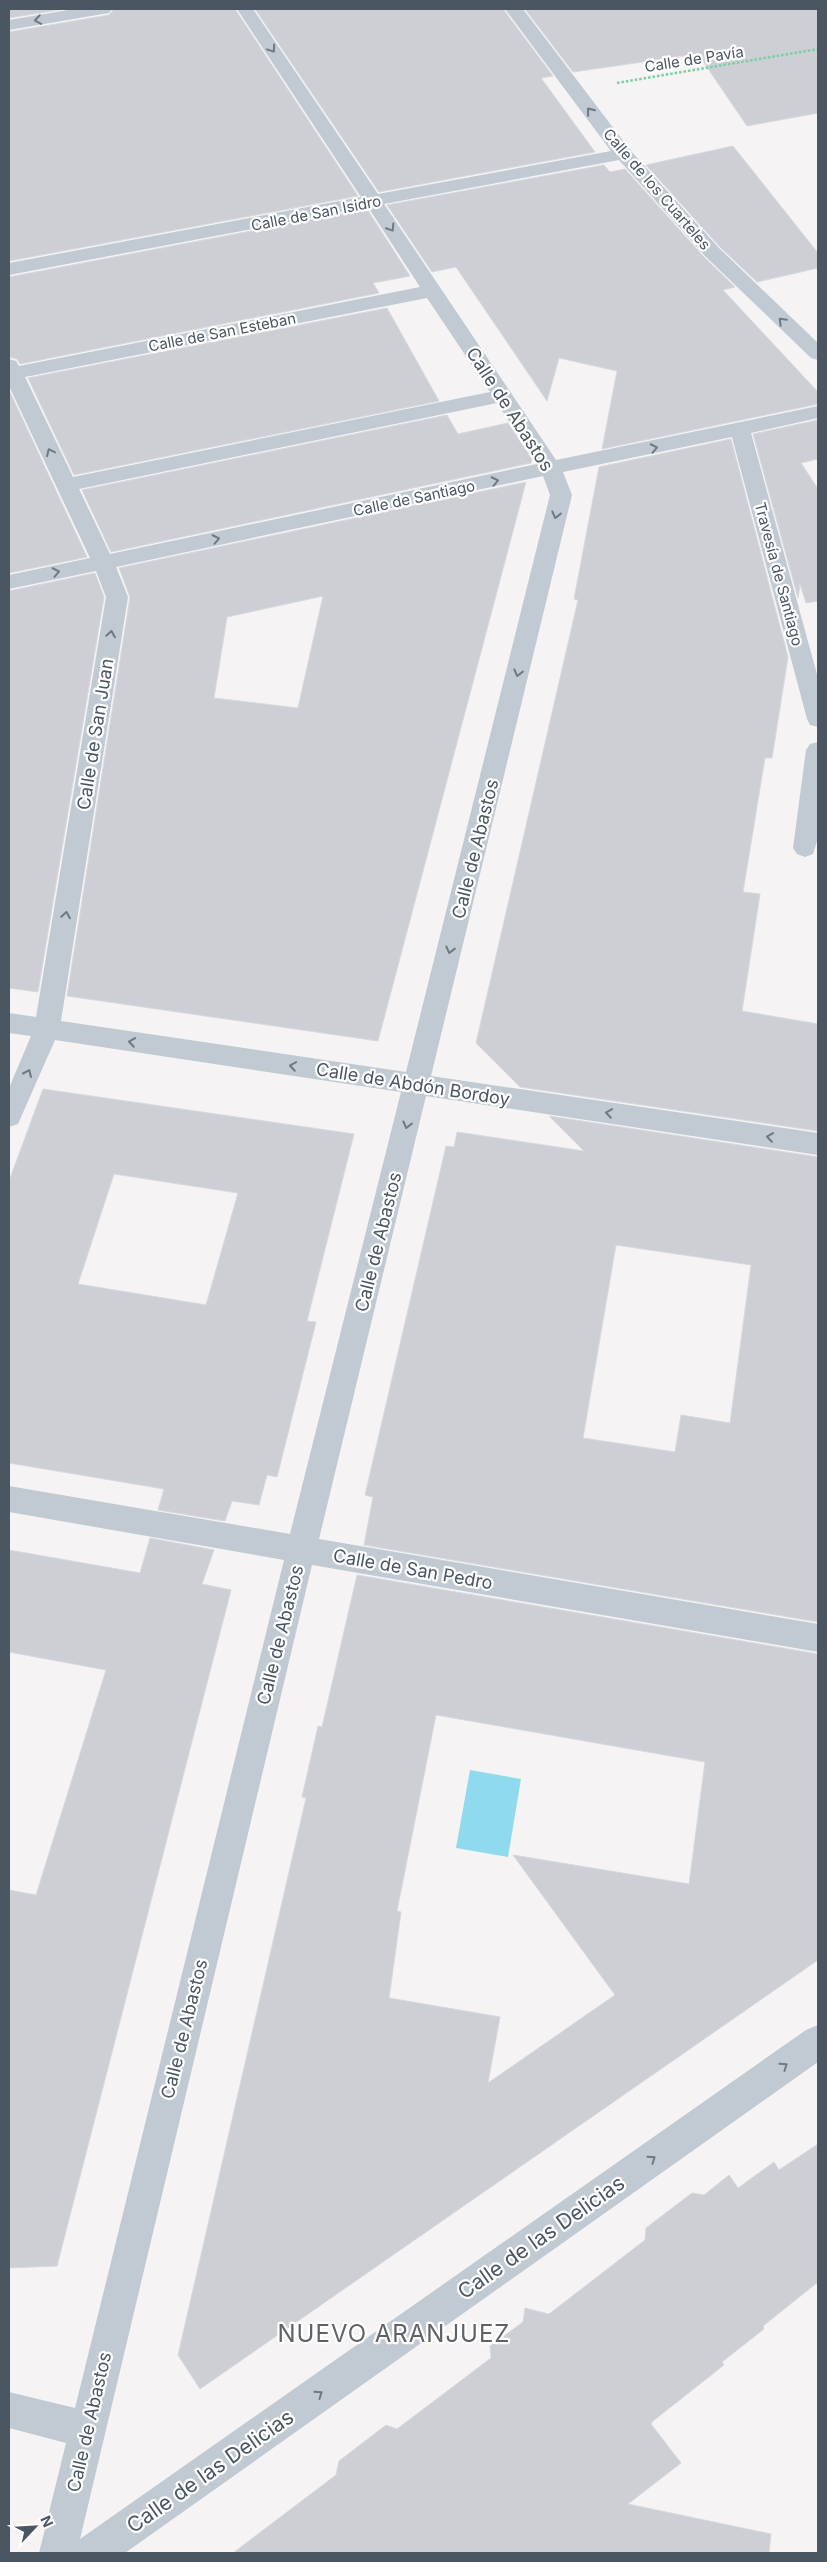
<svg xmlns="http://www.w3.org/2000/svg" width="827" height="2562" viewBox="0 0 827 2562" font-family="Inter,sans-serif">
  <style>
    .water { fill: #90daee }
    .building { fill: #cdcfd5; stroke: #d7d9de; fill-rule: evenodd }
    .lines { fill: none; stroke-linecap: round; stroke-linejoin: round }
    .path { stroke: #7ad0a6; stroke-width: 2.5; stroke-dasharray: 2.5 2; stroke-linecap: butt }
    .street { fill: #c1cad2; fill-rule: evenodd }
    .oneway { stroke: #6e7983 }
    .labels { text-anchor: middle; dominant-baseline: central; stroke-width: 4.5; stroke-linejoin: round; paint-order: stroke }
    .far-street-label { font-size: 15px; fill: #4a5661; stroke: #fff }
    .street-label { font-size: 18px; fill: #4a5661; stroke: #fff }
    .near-street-label { font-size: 21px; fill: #4a5661; stroke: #fff }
    .near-quarter-label { font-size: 24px; letter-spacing: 1px; fill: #5f6368; stroke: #fff }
  </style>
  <rect width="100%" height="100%" fill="#f5f3f3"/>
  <path class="water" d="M 470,1770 L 521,1779 L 508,1857 L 456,1848 Z"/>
  <g class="building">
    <path d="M 9,9 L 64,9 L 9,18 Z"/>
    <path d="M 114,9 L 235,9 L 358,196 L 9,261 L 9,32 L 109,15 Z"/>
    <path d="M 255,9 L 503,9 L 553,76 L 541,78 L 595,152 L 379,192 Z"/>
    <path d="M 525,9 L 818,9 L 818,113 L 747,126 L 698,54 L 573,72 Z"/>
    <path d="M 733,146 L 818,253 L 818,268 L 757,282 L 720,247 L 646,165 Z"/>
    <path d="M 604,165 L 610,172 L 625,169 L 704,257 L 735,287 L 723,290 L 818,392 L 818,404 L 602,449 L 617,371 L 559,358 L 547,401 L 456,267 L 432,272 L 387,205 Z"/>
    <path d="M 367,209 L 410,276 L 373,283 L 379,293 L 20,364 L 17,359 L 9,357 L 9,277 Z"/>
    <path d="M 387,308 L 439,401 L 74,475 L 28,378 Z"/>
    <path d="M 9,390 L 87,557 L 9,573 Z"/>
    <path d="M 447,415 L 458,434 L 508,423 L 532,459 L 531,463 L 111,552 L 82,490 Z"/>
    <path d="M 818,420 L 818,459 L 801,463 L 818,489 L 818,601 L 806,603 L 800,584 L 798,598 L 753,434 Z"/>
    <path d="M 731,439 L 788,657 L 772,758 L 765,758 L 743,892 L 760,894 L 742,1011 L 818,1024 L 818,1131 L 520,1087 L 476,1043 L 578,600 L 574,599 L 599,467 Z"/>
    <path d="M 526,482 L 378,1041 L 67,996 L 130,597 L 119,568 ZM 323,596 L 298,708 L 214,698 L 227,617 Z"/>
    <path d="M 95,573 L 104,597 L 38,992 L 9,988 L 9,591 Z"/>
    <path d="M 43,1089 L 354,1134 L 307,1321 L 316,1322 L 277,1477 L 267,1475 L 259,1505 L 232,1501 L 225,1521 L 158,1510 L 164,1489 L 9,1463 L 9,1181 ZM 114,1174 L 238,1193 L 206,1305 L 78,1284 Z"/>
    <path d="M 549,1116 L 818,1157 L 818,1622 L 364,1545 L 373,1497 L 365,1495 L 446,1146 L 454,1147 L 457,1132 L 584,1151 ZM 616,1245 L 751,1265 L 730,1423 L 681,1415 L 675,1452 L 583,1438 Z"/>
    <path d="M 150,1538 L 214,1550 L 202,1584 L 231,1590 L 57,2266 L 9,2268 L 9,1890 L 36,1895 L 106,1670 L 9,1652 L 9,1550 L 140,1573 Z"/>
    <path d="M 357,1575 L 818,1654 L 818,1960 L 200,2389 L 178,2355 L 306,1798 L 302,1797 L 318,1726 L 322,1727 ZM 436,1715 L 705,1762 L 689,1884 L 513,1855 L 615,1995 L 488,2083 L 500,2017 L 389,1998 L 401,1912 L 397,1911 Z"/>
    <path d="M 818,2144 L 818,2282 L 763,2326 L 764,2329 L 722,2362 L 724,2365 L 653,2421 L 651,2424 L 681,2463 L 628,2504 L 771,2534 L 769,2553 L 233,2553 L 336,2475 L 339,2461 L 386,2425 L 397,2429 L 491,2358 L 490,2346 L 523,2322 L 525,2308 L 549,2314 L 645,2240 L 646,2228 L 692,2193 L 704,2195 L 729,2175 L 738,2188 L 774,2162 L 779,2170 Z"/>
  </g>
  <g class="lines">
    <path class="path" d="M 617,83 L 818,49"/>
    <g class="street">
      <path d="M 74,9 L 112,9 L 109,13 L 103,14 L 9,30 L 9,20 Z"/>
      <path d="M 237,9 L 253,9 L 378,194 L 611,151 L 505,9 L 523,9 L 630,150 L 719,248 L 818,343 L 818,360 L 811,358 L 705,256 L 619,160 L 384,204 L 556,460 L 818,406 L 818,418 L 751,433 L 818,678 L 818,727 L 810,725 L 807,719 L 732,437 L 563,472 L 572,495 L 431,1076 L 818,1133 L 818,1155 L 426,1096 L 319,1539 L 818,1624 L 818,1652 L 312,1565 L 80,2539 L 806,2030 L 818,2025 L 818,2062 L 125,2553 L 39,2553 L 66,2443 L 9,2428 L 9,2392 L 75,2408 L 284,1560 L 9,1512 L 9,1486 L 290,1534 L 401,1092 L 55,1040 L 18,1124 L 9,1127 L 9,1088 L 31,1036 L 9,1033 L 9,1013 L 36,1017 L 106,597 L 96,571 L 9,589 L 9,575 L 90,558 L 9,386 L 9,359 L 16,361 L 19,366 L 420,287 L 368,207 L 9,275 L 9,263 L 361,197 ZM 427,298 L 490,392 L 73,477 L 25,377 ZM 497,403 L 537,464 L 110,554 L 79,489 ZM 543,476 L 550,495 L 406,1072 L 61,1021 L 128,597 L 116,567 Z"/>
      <path d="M 818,742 L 818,838 L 813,854 L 805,857 L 797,854 L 793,848 L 806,750 L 810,744 Z"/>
    </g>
  </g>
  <defs><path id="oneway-chevron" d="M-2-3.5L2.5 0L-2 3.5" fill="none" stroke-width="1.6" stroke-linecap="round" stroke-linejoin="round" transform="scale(1.25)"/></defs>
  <g class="oneway">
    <use href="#oneway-chevron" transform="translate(38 20) rotate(170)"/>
    <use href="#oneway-chevron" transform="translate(272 49) rotate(56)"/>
    <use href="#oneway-chevron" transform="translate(590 111) rotate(-128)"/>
    <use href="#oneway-chevron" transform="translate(391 228) rotate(57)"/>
    <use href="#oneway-chevron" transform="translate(782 321) rotate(-135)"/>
    <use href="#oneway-chevron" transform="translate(654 448) rotate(-12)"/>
    <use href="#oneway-chevron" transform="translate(50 452) rotate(-115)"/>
    <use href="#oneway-chevron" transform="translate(495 481) rotate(-12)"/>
    <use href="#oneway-chevron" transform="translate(556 515) rotate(104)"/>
    <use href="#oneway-chevron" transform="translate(216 539) rotate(-12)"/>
    <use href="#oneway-chevron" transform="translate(56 572) rotate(-12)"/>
    <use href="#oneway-chevron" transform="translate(111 634) rotate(-81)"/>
    <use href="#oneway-chevron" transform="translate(518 673) rotate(104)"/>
    <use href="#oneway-chevron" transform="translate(66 915) rotate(-81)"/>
    <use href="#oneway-chevron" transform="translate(450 950) rotate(104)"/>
    <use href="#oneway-chevron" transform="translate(132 1042) rotate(-171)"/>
    <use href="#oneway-chevron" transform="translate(293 1066) rotate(-171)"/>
    <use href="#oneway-chevron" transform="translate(28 1073) rotate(-66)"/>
    <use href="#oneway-chevron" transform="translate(609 1113) rotate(-172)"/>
    <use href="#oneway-chevron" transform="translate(407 1125) rotate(104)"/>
    <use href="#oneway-chevron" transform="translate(770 1137) rotate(-172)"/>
    <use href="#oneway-chevron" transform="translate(784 2066) rotate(-35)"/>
    <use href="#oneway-chevron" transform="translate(652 2159) rotate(-35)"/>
    <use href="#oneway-chevron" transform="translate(319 2394) rotate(-35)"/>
  </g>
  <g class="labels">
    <g class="far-street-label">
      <text transform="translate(694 59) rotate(-9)">Calle de Pavía</text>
      <text transform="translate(657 189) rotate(49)">Calle de los Cuarteles</text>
      <text transform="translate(316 213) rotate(-11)">Calle de San Isidro</text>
      <text transform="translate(222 332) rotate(-11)">Calle de San Esteban</text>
      <text transform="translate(414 498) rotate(-12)">Calle de Santiago</text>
      <text transform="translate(779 574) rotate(75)">Travesía de Santiago</text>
    </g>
    <g class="street-label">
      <text transform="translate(510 409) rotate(57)">Calle de Abastos</text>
      <text transform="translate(95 734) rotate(-81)">Calle de San Juan</text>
      <text transform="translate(475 849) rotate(-76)">Calle de Abastos</text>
      <text transform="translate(413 1084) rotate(9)">Calle de Abdón Bordoy</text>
      <text transform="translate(378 1242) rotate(-76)">Calle de Abastos</text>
      <text transform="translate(413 1569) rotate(10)">Calle de San Pedro</text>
      <text transform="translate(280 1635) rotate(-76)">Calle de Abastos</text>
      <text transform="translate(184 2029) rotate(-76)">Calle de Abastos</text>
      <text transform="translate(89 2422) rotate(-77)">Calle de Abastos</text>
    </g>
    <g class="near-street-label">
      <text transform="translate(541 2237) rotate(-35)">Calle de las Delicias</text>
      <text transform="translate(210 2471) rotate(-35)">Calle de las Delicias</text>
    </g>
    <g class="near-quarter-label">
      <text x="394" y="2333">NUEVO ARANJUEZ</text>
    </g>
  </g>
  <rect width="827" height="2562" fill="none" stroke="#4a5661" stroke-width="20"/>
  <g transform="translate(35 2527) rotate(65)" stroke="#ffffff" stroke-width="4" paint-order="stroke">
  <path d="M0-4L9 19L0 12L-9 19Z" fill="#4a5661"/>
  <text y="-8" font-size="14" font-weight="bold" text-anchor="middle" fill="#4a5661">N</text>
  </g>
</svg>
